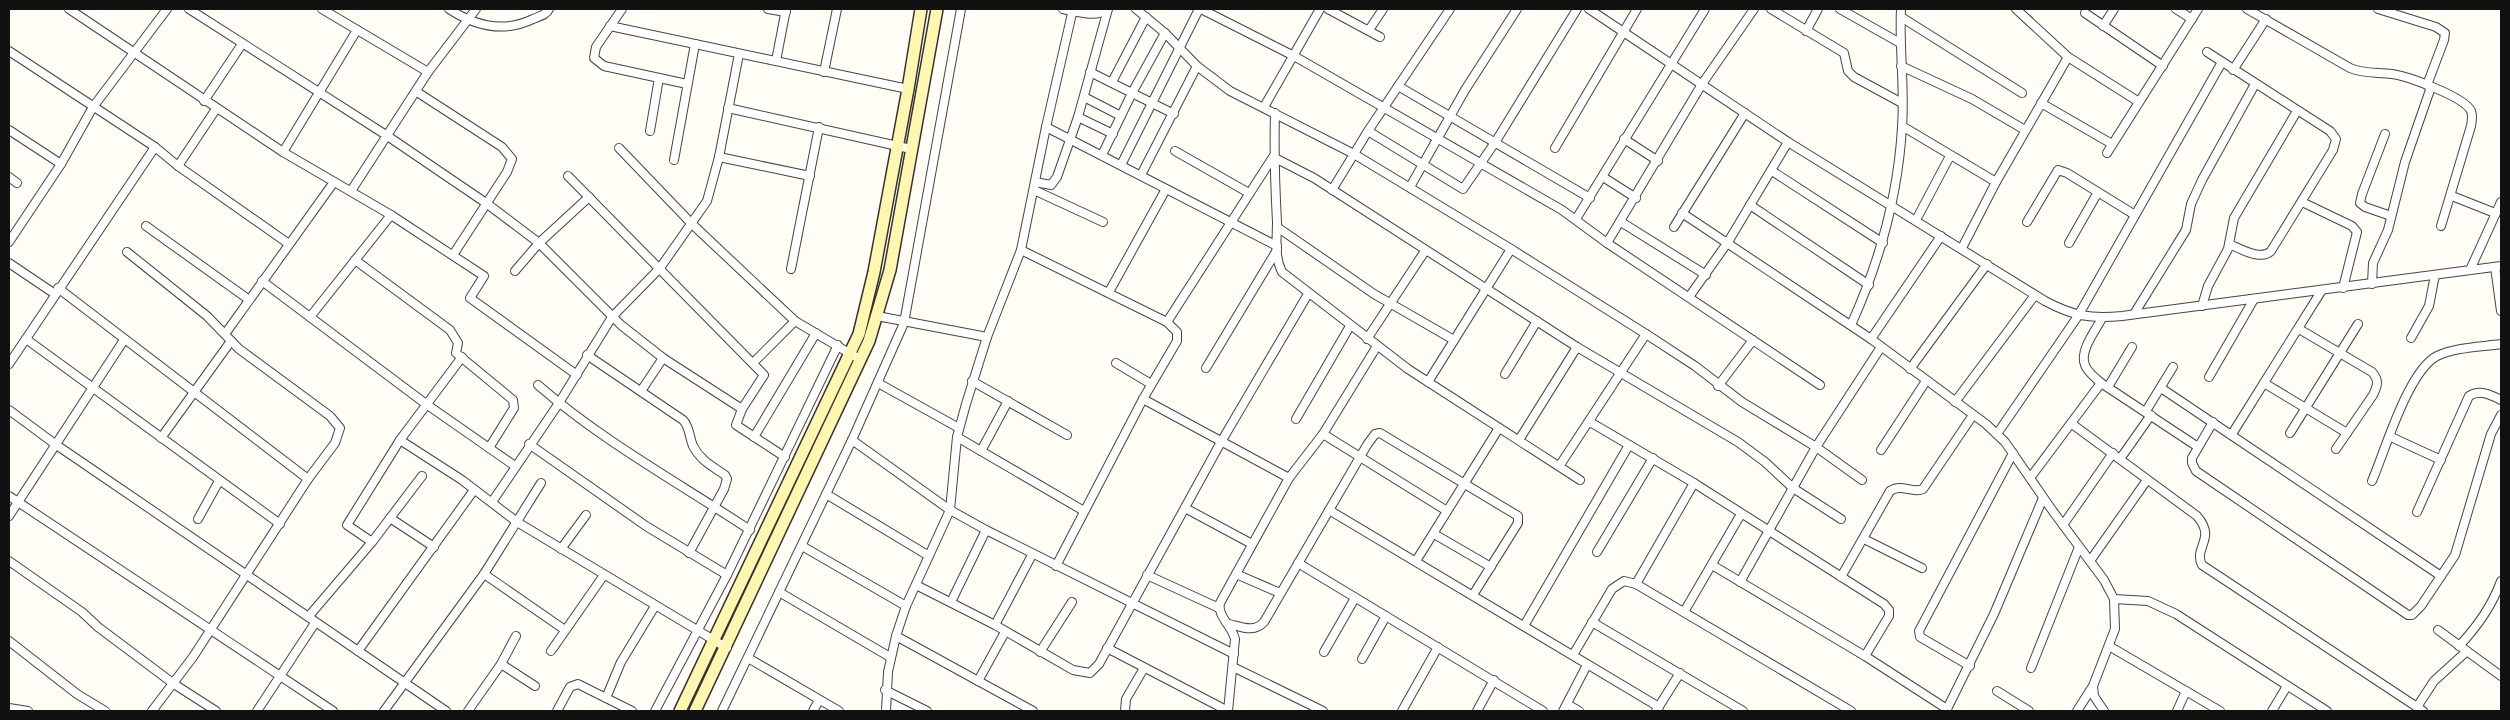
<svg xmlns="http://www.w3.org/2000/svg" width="2510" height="720" viewBox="0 0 2510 720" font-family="'Zilla Slab',serif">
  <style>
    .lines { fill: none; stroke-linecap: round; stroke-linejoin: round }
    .minor-casing { stroke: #444; stroke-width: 10 }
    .secondary-casing { stroke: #333; stroke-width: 14 }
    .minor { stroke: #fff; stroke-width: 8 }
    .secondary { stroke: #fff6b0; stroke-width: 11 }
  </style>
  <rect width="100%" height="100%" fill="#fffdf5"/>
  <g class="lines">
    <g class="minor-casing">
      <g id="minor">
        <path d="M 69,9 L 283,152 L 391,215 L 484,276 L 470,298 L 577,375"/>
        <path d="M 189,9 L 386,135 L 486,203 L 539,243 L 621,325 L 663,358 L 742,409"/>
        <path d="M 322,9 L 428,72"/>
        <path d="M 449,9 C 475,26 504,33 533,19 C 540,16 546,15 549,9"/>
        <path d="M 622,9 L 596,47 L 594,58 L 604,66 L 687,84"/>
        <path d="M 768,9 L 786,12"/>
        <path d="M 1063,9 C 1077,12 1096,18 1108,9"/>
        <path d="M 1136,9 L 1165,33 L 1197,66 L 1230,91 L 1354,154 L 1511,249 L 1646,334 L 1695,366 L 1742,402 L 1816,447 L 1862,480"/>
        <path d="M 1201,9 L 1294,56 L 1562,210 L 1607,243 L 1820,385"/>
        <path d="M 1328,9 L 1380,37"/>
        <path d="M 1589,9 L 1788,142 L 2045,301 C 2073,316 2090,319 2122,316 L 2501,266"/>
        <path d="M 1771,9 L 1844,53 L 1848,71 L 1854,77 L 1902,103"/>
        <path d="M 1840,9 L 1900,43"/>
        <path d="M 2016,9 L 2068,57 L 2139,102"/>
        <path d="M 2176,9 L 2192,19"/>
        <path d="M 2247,9 L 2350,68 C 2364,74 2377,72 2392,74 C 2407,76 2465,97 2471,111 C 2473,116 2472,121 2471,126 L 2441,226"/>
        <path d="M 2378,9 L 2436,27 L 2445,33 L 2444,40 L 2427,85"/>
        <path d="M 2085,13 L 2163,66"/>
        <path d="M 1901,17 L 2022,93"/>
        <path d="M 610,26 L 908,89"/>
        <path d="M 2103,26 L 2114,9"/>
        <path d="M 1369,30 L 1383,9"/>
        <path d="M 1806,31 L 1818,9"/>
        <path d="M 9,51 L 155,147 L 178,166 L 289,244"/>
        <path d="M 2207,52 L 2330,131 L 2336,139 L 2333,150 L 2271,251 C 2261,261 2241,249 2229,244"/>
        <path d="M 776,61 L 786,9"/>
        <path d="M 1901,66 L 1972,99 L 2025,130"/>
        <path d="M 2233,70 L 2266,19"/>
        <path d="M 824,72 L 837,9"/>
        <path d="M 1090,72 L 1174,114"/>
        <path d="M 1112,82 L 1146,17"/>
        <path d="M 1398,86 L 1590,198"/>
        <path d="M 417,92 L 502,147 L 512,159 L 507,172 L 453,255"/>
        <path d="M 1084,97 L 1121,116"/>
        <path d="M 204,101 L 242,44"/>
        <path d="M 2041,103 L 2112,144"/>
        <path d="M 1264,107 L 1320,9"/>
        <path d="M 728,108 L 911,149"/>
        <path d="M 1275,113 C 1274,149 1275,185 1277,222 C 1277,239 1274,256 1282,272 L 1408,369 L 1580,480"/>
        <path d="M 1078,117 L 1113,134"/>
        <path d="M 1902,126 L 1996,182"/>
        <path d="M 1046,127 L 1277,246"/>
        <path d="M 9,130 L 61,164"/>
        <path d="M 650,131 L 659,78"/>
        <path d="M 1368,131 L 1463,189 L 1496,141 L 1577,9"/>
        <path d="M 2385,134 L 2362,194 L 2360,203 L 2365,207 L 2391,216"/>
        <path d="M 1624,139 L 1658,161"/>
        <path d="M 619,148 L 692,224 L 795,321 L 861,360"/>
        <path d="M 1555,148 L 1637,9"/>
        <path d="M 1175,151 L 1249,193"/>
        <path d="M 283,152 L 357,30"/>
        <path d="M 2107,153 L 2198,9"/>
        <path d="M 1102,155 L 1132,93 L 1165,33"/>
        <path d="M 719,157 L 810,176"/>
        <path d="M 674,160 L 695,44"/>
        <path d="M 1121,165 L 1199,9"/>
        <path d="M 178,166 L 216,109"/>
        <path d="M 1772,171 L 1883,243"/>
        <path d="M 1141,175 L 1197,66"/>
        <path d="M 568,176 L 764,375 L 742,409 L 736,425 L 785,457"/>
        <path d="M 9,177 L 17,183"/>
        <path d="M 1603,177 L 1636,198"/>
        <path d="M 1035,182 L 1051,185 L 1057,177 L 1078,117 L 1108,9"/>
        <path d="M 1410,187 L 1465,90 L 1517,9"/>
        <path d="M 1034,190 L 1103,222"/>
        <path d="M 1332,190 L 1368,131 L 1450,9"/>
        <path d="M 351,191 L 428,72 L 476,9"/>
        <path d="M 2452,196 L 2495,213"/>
        <path d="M 2302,202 L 2352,226 L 2357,232 L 2343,288"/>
        <path d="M 1750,205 L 1869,285"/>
        <path d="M 1682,213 L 1871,339 L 1986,424 L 2005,442 L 2052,510 L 2104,580 L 2114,599 L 2115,629 L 2093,686 L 2094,696 L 2104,711"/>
        <path d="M 1576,219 L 1705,9"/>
        <path d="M 1916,220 L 1950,156"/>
        <path d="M 1621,222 L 1706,275"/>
        <path d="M 2027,222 L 2058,170 L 2067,173 L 2135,215"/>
        <path d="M 146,226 L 248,299"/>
        <path d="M 1277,227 L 1374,294 L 1454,340"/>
        <path d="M 1674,227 L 1745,113"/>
        <path d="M 9,242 L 61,164 L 93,107 L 167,9"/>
        <path d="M 1607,243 L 1702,84 L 1754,9"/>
        <path d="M 2069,243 L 2098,192"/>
        <path d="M 1962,248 L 1996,182 L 2068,57"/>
        <path d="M 1021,250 L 1167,322 L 1177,332 L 1177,341 L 1143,399 L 1056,566"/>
        <path d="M 127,252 L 207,316 L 239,349 L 330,416 L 340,428 L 335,443 L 308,479 L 193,657 L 152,711"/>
        <path d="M 355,260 L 450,330 L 458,343 L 456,353 L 513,400 L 514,408 L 489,448"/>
        <path d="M 9,263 L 55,294"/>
        <path d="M 2495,267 L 2501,311"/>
        <path d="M 791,269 L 819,127"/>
        <path d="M 2470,270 L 2501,202"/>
        <path d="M 515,271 L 539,243 L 589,197"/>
        <path d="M 262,281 L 426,404 L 515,466"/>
        <path d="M 2372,284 L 2373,263 L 2388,230 L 2405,162 L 2431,87"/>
        <path d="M 58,288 L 308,479"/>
        <path d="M 1109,292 L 1166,189"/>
        <path d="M 1689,297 L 1728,242 L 1788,142"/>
        <path d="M 2202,306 L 2208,286 L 2228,249 L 2234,218 L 2297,111"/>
        <path d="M 2134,314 L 2186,230 L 2191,204 L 2202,180 L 2255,84"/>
        <path d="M 877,316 L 987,337"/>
        <path d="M 310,317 L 391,215"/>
        <path d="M 2102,318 C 2096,330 2079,351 2085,365 C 2087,372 2096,378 2101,383 L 2198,447"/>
        <path d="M 1167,322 L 1273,157 L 1314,178 L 1577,347 L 1738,442 L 1765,462 L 1793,488 L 1841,519"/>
        <path d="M 1851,325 C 1880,261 1898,197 1902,127 C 1905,88 1899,48 1901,9"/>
        <path d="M 2299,329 L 2372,372 C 2379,380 2378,385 2373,395 L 2336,449"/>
        <path d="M 225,334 L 334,182"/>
        <path d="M 2411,338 L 2429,306 L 2435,275"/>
        <path d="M 26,339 L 280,524"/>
        <path d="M 1367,339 L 1425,251"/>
        <path d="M 1871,339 L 1941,236"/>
        <path d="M 587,355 L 683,420 C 690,427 689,437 693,446 C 701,461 712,466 725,475 L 727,479 L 724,489 L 689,553"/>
        <path d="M 753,363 L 795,321"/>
        <path d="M 1116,363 L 1151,384"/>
        <path d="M 9,364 L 155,147"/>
        <path d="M 1206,368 L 1277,250"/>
        <path d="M 1910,369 L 1987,264"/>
        <path d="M 1505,374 L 1537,321"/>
        <path d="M 2209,377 L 2254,299"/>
        <path d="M 972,381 L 1067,435"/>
        <path d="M 1428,382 L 1511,249"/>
        <path d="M 878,383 L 959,428"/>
        <path d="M 2264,383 L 2347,433"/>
        <path d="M 538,385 C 602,441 679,483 750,530"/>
        <path d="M 1718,386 L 1753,340"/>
        <path d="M 2108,387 L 2132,347"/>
        <path d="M 2161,388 L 2441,576"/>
        <path d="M 641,391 L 663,358"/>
        <path d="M 1143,399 L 1289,478"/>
        <path d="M 1955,402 L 2035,295"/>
        <path d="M 9,410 L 55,444 L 446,711"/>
        <path d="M 2146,411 L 2173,367"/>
        <path d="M 1296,419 L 1350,326"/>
        <path d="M 1590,422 L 1694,483 L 1884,604 L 1889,610 L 1889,616 L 1865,656"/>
        <path d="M 2213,422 L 2192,458 L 2192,463 L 2196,471 L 2408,615 L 2412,615 L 2421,606 L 2455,555 L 2491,434 L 2501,415"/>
        <path d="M 2072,424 L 2197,516 C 2217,539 2193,547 2202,565 L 2423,711"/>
        <path d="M 2290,433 L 2358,324"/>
        <path d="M 1323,434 L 1447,511"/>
        <path d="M 1997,434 L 2078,316 L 2222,62"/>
        <path d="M 2232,434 L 2322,290"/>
        <path d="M 754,437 L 816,333"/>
        <path d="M 957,437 L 1084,511"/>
        <path d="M 2391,437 L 2441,460"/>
        <path d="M 161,438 L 231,341"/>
        <path d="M 400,440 L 462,480 L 517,522 L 727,648"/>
        <path d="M 852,440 L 950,510 L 986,530 L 1234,654"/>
        <path d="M 1519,440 L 1577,347"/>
        <path d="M 529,444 L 646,526 L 727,575"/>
        <path d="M 1881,450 L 1926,381"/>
        <path d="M 981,451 L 1008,401"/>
        <path d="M 2120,459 L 2151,415"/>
        <path d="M 1560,465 L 1646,334"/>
        <path d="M 2030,478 L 2101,383"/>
        <path d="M 2372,481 C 2385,451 2408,371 2437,356 C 2456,347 2480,347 2501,344"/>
        <path d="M 1694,483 L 1636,584 L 1851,711"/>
        <path d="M 826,494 L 929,556"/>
        <path d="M 9,496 L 333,711"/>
        <path d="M 492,502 L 559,403 L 612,317 L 660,268 L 707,201 L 719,157 L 739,54"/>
        <path d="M 1185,508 L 1252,544"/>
        <path d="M 1329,510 L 1659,707"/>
        <path d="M 2417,512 L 2469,396 C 2480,389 2491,395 2501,400"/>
        <path d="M 9,516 L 124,340"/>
        <path d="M 390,518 L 434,547"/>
        <path d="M 198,519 L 219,481"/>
        <path d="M 2063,525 L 2113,453"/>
        <path d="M 1434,534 L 1491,567"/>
        <path d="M 1864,539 L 1922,568"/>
        <path d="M 372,542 L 347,525 L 400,440 L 462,357"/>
        <path d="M 802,546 L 906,606"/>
        <path d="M 561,549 L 586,515"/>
        <path d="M 1597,552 L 1653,458"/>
        <path d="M 9,561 L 82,612 L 98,627 L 174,684 L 216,711"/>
        <path d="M 1416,561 L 1499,428"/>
        <path d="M 2090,561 L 2147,480"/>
        <path d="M 1298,563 L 1543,711"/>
        <path d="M 1712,565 L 1865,656 L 1947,709"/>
        <path d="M 484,574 L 565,630"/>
        <path d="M 1236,574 L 1280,593"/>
        <path d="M 1147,575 L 1219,608"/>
        <path d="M 1841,577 L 1890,491 C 1902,483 1912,494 1923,489 L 1973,415"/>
        <path d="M 1740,582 L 1816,447 L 1881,347"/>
        <path d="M 916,585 L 995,625 L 1073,670 L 1090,673 L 1099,664 L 1221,442 L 1308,294"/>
        <path d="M 779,592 L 890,657"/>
        <path d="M 2114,599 L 2148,601 L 2176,614 L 2327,711"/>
        <path d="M 951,602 L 986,530"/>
        <path d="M 1684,612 L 1741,514"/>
        <path d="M 309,616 L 372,542 L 422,476"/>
        <path d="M 1592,622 L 1743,711"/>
        <path d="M 1229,624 C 1242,627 1254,633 1264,622 L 1367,445 L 1375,434 L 1380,433 L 1518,516 L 1518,523 L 1473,595"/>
        <path d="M 995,625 L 1032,555"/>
        <path d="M 1524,626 L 1629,445"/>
        <path d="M 2438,630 L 2501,676"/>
        <path d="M 896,636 L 1033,711"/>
        <path d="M 9,641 L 77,694 L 105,711"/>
        <path d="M 2109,646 L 2220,711"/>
        <path d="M 2459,646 C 2478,626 2492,606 2501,581"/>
        <path d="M 1107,648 L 1228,711"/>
        <path d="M 358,651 L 474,490"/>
        <path d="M 551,651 L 604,575"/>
        <path d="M 1040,652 L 1072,602"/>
        <path d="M 1324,652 L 1355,598"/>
        <path d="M 1573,655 L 1612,589 L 1624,581 L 1636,584"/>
        <path d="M 748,658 L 839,711"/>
        <path d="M 1362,659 L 1386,616"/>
        <path d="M 501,664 L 535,686"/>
        <path d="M 1970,666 L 1920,637 L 1919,631 L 2013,453"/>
        <path d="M 1233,667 L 1323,711"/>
        <path d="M 2031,668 L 2079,547"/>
        <path d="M 978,681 L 1005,632"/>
        <path d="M 885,690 L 927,711"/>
        <path d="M 1997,691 L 2029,711"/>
        <path d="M 606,698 L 621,662 L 655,606"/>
        <path d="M 1567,704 L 1579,711"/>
        <path d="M 2417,707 L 2434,681 L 2467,651"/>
        <path d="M 9,708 L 28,711"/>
        <path d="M 257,711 L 315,623"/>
        <path d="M 384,711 L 484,574 L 541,483"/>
        <path d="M 468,711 L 501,664 L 516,636"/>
        <path d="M 557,711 L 570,687 L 578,684 L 632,711"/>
        <path d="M 655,711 L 727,575 L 838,345"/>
        <path d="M 722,711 L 852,440 L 904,323 L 961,9"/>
        <path d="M 813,711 L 819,700"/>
        <path d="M 886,711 L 888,672 L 896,636 L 906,606 L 950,510 L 957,437 L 966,404 L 987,337 L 1021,250 L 1046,127 L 1073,9"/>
        <path d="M 1125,711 L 1126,699 L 1144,668"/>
        <path d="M 1228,711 L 1235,639 C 1232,626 1217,616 1220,603 L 1289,478 L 1323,434 L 1377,346"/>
        <path d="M 1402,711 L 1438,647"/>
        <path d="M 1477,711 L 1494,680"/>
        <path d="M 1563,711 L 1587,665"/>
        <path d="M 1656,711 L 1680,673"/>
        <path d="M 1946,711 L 1994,614 L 2043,498"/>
        <path d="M 2077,711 L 2093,686"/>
        <path d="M 2177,711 L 2186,691"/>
        <path d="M 2272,711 L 2287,686"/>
      </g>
    </g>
    <g class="secondary-casing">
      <g id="secondary">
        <path d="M 680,711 L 859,334 L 874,272 L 908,89 L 921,9"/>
        <path d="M 695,711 L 869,341 L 890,270 L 937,9"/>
      </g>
    </g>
    <use href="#minor" class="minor"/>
    <use href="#secondary" class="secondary"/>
  </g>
  <rect width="2510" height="720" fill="none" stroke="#111111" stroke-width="20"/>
</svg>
